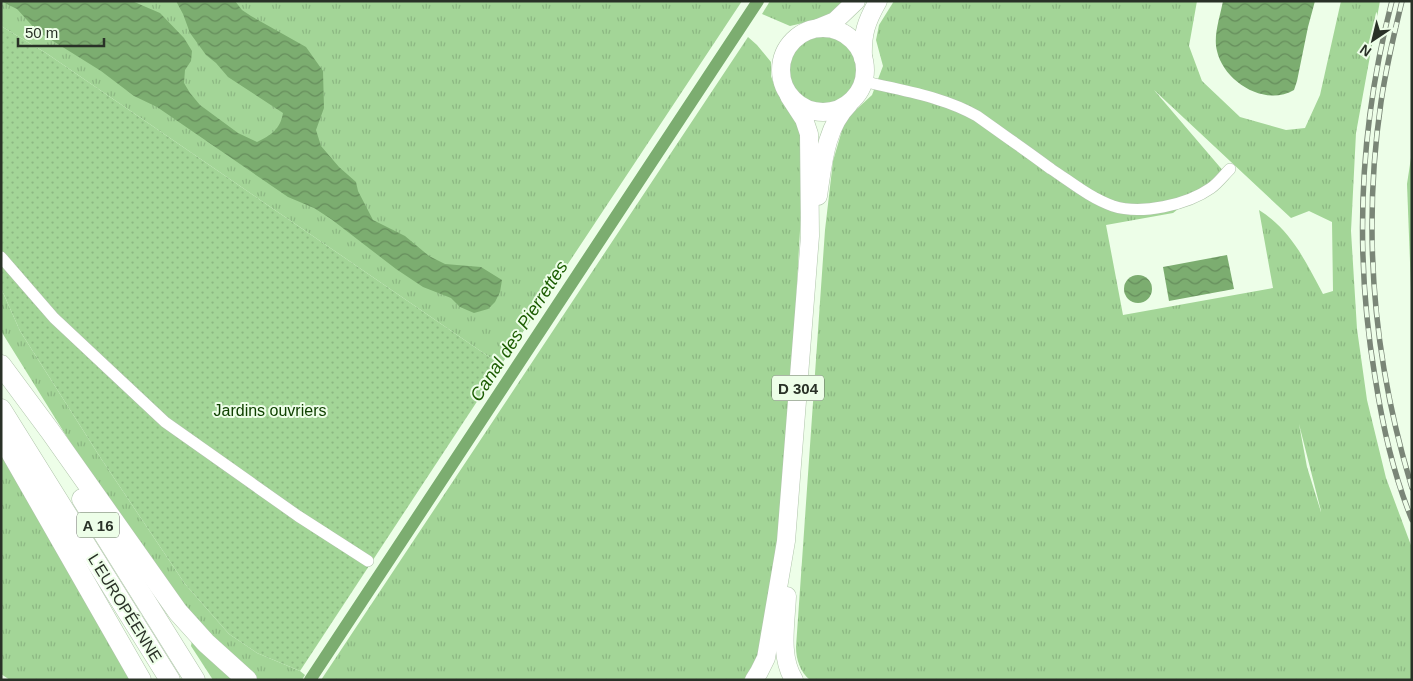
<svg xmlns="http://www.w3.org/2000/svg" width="1413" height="681" viewBox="0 0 1413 681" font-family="Helvetica,sans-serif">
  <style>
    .grass { fill: url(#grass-tufts); fill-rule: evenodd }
    .park { fill: url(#park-dots) }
    .water { fill: url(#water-waves) }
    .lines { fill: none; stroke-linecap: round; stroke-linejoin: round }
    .canal { stroke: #7cad70; stroke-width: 12 }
    .street-casing { stroke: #afc4aa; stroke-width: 12 }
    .primary-casing { stroke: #afc4aa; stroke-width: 19 }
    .highway-casing { stroke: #afc4aa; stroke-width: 21 }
    .street { stroke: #fff; stroke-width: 11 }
    .primary { stroke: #fff; stroke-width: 18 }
    .highway { stroke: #fff; stroke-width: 20 }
    .rail-casing { stroke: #7a8677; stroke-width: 5.5 }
    .rail { stroke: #edfee8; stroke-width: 4; stroke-dasharray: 11; stroke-linecap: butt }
    .labels { text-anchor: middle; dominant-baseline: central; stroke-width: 4; stroke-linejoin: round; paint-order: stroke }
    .shield { fill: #edfee8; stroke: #646e61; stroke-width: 1 }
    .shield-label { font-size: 15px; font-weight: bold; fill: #293127 }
    .park-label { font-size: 16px; fill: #0f4000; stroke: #edfee8 }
    .street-label { font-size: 16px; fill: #293127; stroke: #edfee8 }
    .water-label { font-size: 18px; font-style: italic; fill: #1b5c01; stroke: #edfee8 }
  </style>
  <defs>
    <pattern id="grass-tufts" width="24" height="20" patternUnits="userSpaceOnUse" patternTransform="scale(1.25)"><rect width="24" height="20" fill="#a3d597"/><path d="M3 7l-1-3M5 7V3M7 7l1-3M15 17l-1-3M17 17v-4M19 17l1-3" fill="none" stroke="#8cb782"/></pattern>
    <pattern id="park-dots" width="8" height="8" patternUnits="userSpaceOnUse" patternTransform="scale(1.25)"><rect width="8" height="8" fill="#a3d597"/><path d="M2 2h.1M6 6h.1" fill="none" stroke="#8cb782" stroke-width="1.8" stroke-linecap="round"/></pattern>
    <pattern id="water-waves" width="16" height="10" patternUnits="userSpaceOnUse" patternTransform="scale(1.25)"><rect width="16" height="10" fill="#7cad70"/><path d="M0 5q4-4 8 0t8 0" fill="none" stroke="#668d5c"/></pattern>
  </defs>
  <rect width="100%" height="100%" fill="#edfee8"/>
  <g class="grass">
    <path d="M 1,1 L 742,1 L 501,365 L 46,53 L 1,26 Z"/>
    <path d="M 770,1 L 851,1 L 828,17 L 790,26 L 762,14 Z"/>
    <path d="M 894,1 L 1197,1 L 1189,46 L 1202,81 L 1240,117 L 1286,130 L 1305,128 L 1320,95 L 1341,1 L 1380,1 L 1356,133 L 1351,231 L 1357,329 L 1367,400 L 1386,478 L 1412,548 L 1412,680 L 810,680 C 800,672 796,659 796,647 L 825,230 L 833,161 L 845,120 L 872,95 L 883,66 L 876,40 L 879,25 ZM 1154,90 L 1291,218 L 1309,211 L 1332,222 L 1333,291 L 1323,294 C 1306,262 1291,230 1259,210 L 1273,288 L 1123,315 L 1106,225 L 1173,213 L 1225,173 ZM 1299,424 L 1321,511 L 1321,512 L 1307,467 Z"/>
    <circle cx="823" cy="71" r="34"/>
    <path d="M 748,37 L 757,45 L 771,62 L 771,76 L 775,87 L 782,99 L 793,109 L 805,143 L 789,424 L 769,624 L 753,672 L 743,680 L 321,680 Z"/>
    <path d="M 1412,151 L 1412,314 L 1407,184 Z"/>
    <path d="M 1,288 L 20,331 L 100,457 L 185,584 L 229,634 L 257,653 L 300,671 L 305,675 L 302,680 L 213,680 L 191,646 L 195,623 L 98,487 L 1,331 Z"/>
    <path d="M 1,451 L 150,680 L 10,680 L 1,674 Z"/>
  </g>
  <path class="park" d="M 1,26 L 46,53 L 501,365 L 300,671 L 257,653 L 229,634 L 185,584 L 100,457 L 20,331 L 1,288 Z"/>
  <g class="water">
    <path d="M 1,1 L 132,1 L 160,13 L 184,38 L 192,51 L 191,61 L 185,70 L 184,83 L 190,93 L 200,105 L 238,133 L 257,142 C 271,135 280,130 283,113 L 228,77 L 216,63 L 206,55 L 190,33 L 183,14 L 176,1 L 235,1 L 242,10 L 251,16 L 306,47 L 323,71 L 324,108 L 316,130 L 321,146 L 339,167 L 356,182 L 358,191 L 373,220 L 405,236 L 429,256 L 445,264 L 481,267 L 502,280 L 500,292 L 495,302 L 488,309 L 474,313 L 460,307 L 451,298 L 423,287 L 396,269 L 331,219 L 314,208 L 288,197 L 157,107 L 134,96 L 101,71 L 37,31 L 17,9 Z"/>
    <path d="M 1223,1 L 1315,1 L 1308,27 L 1297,81 L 1294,90 C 1265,107 1224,82 1217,51 C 1213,36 1220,17 1223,1 Z"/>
    <path d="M 1227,255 L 1234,289 L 1169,301 L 1163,267 Z"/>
    <circle cx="1138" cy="289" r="14"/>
  </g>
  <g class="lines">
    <path class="canal" d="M 310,680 L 758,1"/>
    <g class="street-casing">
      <g id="street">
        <path d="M 863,81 C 902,91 942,96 977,116 C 1002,134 1027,151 1051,169 C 1071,182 1090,198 1113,206 C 1141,215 1187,205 1211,188 C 1218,183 1224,175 1230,169"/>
        <path d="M 1,257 L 54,318 L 165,422 L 298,516 L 368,561"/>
      </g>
    </g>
    <g class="primary-casing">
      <g id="primary">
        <circle cx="823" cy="70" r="42"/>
        <path d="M 818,28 L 835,21 L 856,1"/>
        <path d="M 863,58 C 862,34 866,22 878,1"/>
        <path d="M 818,196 C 823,164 825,128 849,104"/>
        <path d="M 787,596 C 786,623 779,656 794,680"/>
        <path d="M 754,680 L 759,672 L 766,658 L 786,541 L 810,236 L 809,134 L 804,119 L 789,96"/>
      </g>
    </g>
    <g class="highway-casing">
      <g id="highway">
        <path d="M 1,365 L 50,431 L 178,612 L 206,643 L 247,680"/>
        <path d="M 1,409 L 170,680"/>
        <path d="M 1,435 L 141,680"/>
        <path d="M 82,499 L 195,680"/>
      </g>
    </g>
    <use href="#street" class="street"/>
    <use href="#primary" class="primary"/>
    <use href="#highway" class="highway"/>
    <g class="rail-casing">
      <g id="rail">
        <path d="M 1392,1 C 1360,124 1354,252 1375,377 C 1383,428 1393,473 1412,520"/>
        <path d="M 1402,1 C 1394,34 1386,68 1381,102 C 1362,232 1374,363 1412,488"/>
      </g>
    </g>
    <use href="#rail" class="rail"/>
  </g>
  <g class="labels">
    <g class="shield">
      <rect x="772" y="375.5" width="52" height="25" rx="4"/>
      <rect x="77" y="512.5" width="42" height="25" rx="4"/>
    </g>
    <g class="shield-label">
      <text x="798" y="388">D 304</text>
      <text x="98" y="525">A 16</text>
    </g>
    <g class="park-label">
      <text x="270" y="410">Jardins ouvriers</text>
    </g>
    <g class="street-label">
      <text transform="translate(125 608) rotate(58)">L'EUROPÉENNE</text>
    </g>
    <g class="water-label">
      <text transform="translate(519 331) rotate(-57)">Canal des Pierrettes</text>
    </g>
  </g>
  <rect width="1413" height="681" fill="none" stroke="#293127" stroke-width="5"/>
  <g transform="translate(1373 40) rotate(215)" stroke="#edfee8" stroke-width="4" paint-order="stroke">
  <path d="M0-4L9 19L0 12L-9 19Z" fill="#293127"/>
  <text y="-8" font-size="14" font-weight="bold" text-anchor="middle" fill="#293127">N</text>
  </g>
  <path d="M18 38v8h86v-8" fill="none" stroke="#293127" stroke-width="2.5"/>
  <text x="25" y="38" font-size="15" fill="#293127" stroke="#edfee8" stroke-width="4" paint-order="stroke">50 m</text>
</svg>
